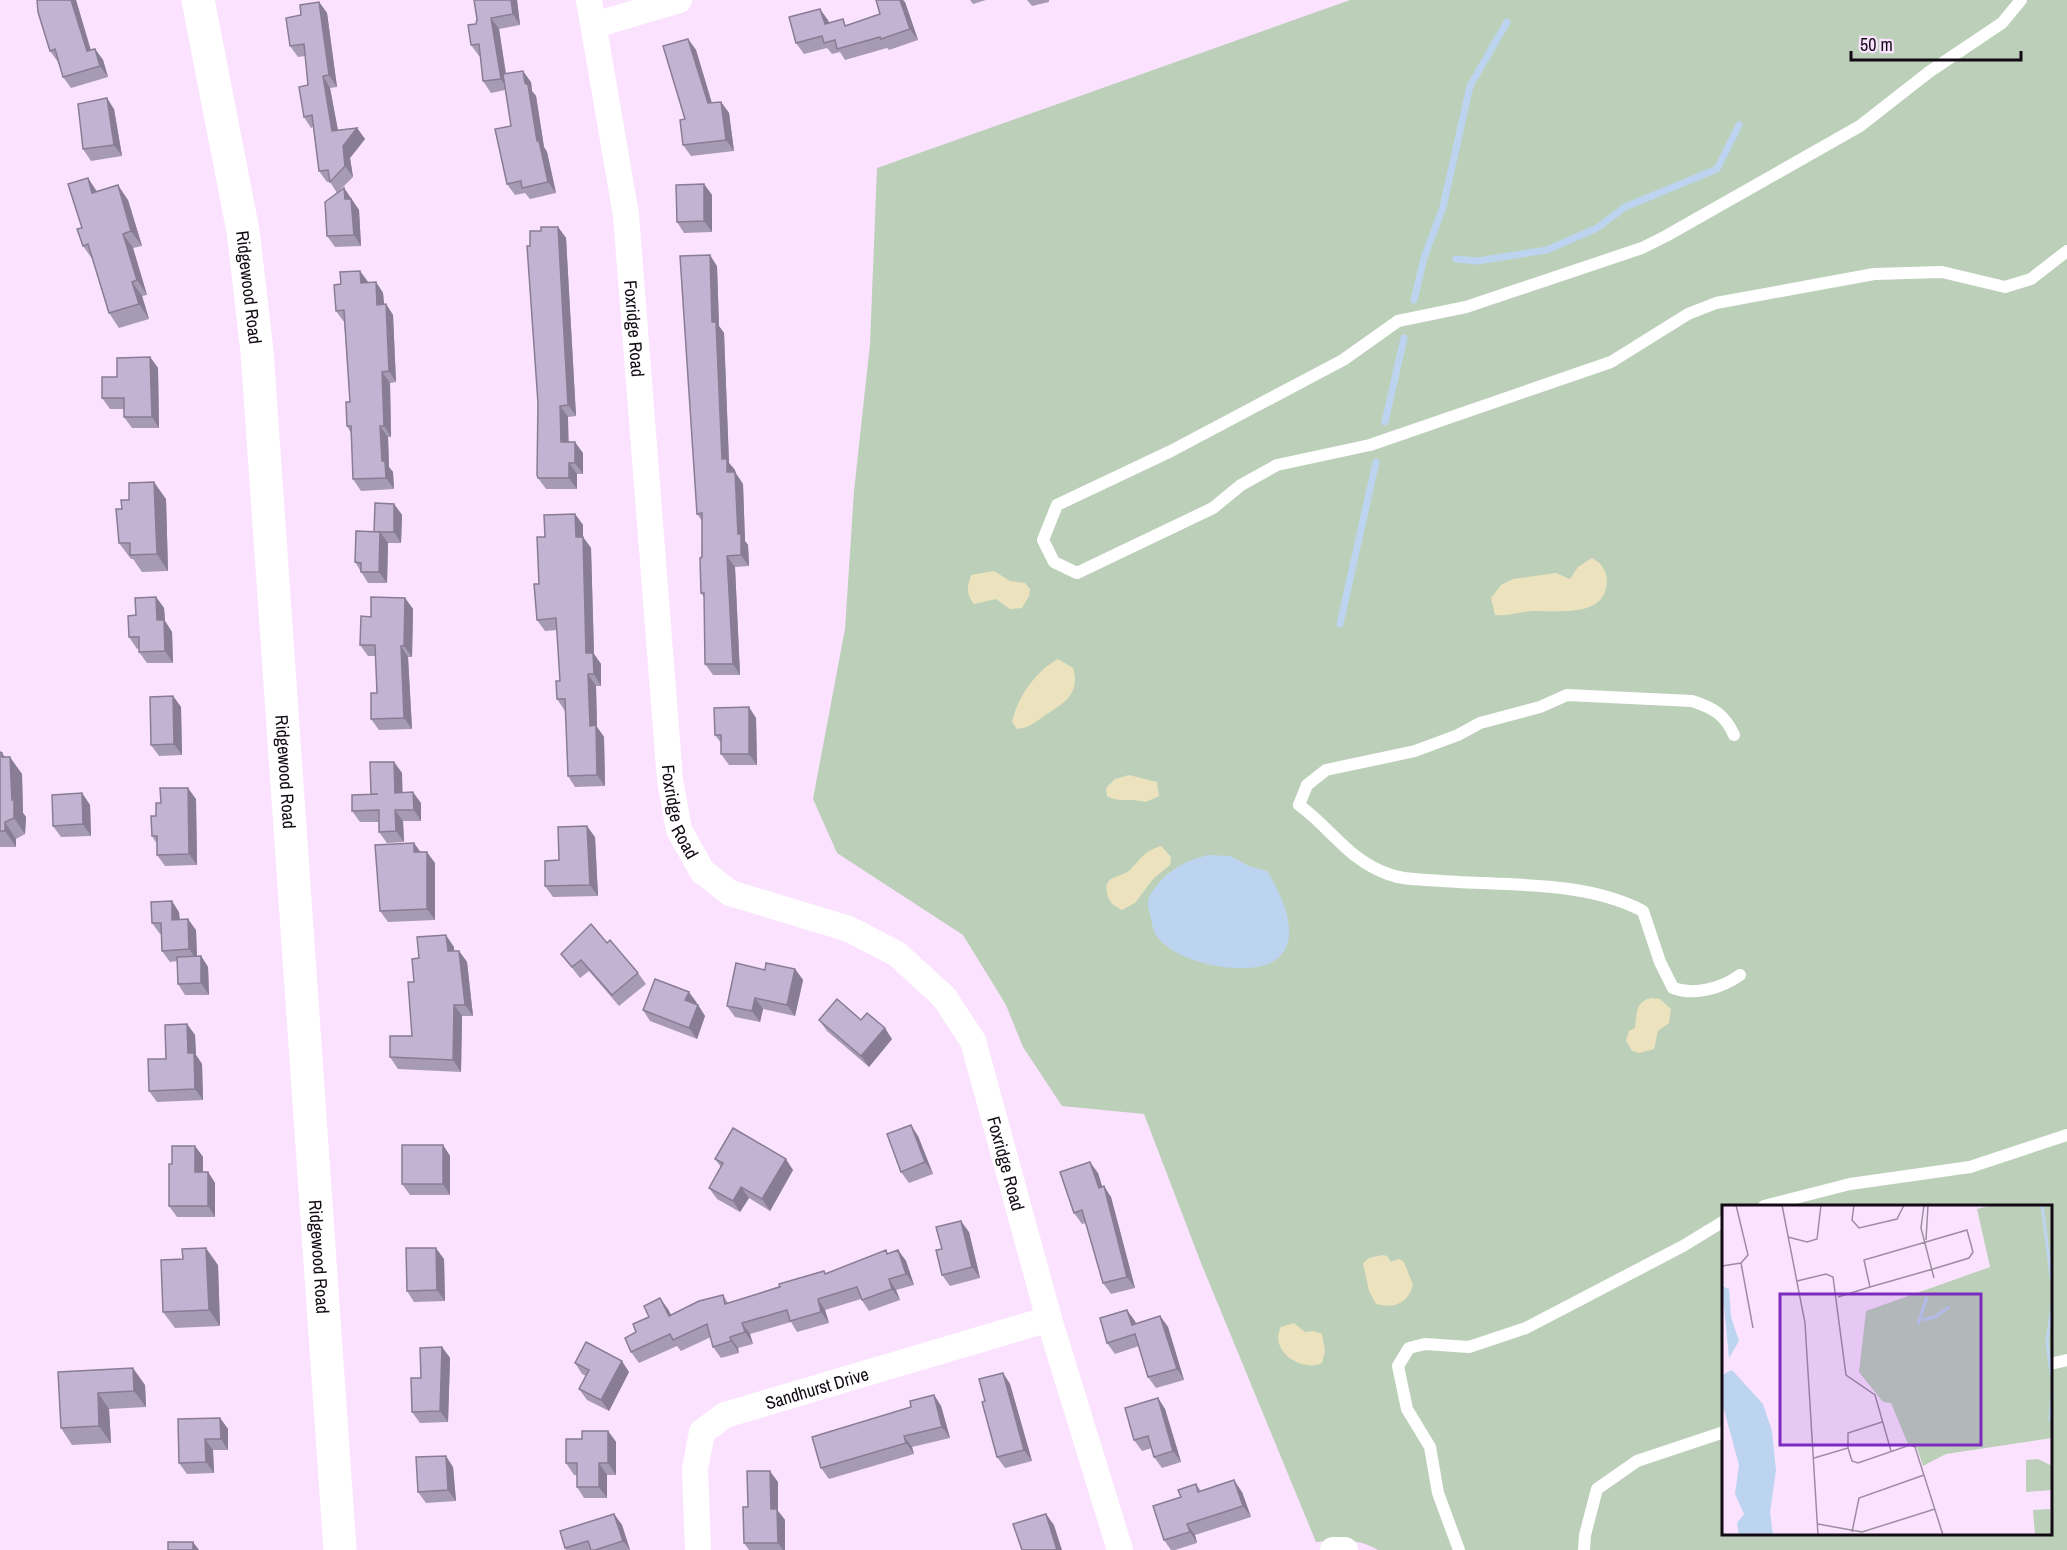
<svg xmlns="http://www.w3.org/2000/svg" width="2067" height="1550" viewBox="0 0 2067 1550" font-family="'Archivo Narrow',sans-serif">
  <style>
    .green { fill: #bcd0b9; fill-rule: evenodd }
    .sand { fill: #ece3be }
    .water { fill: #bcd4f0 }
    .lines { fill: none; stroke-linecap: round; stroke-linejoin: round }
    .stream { stroke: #bcd4f0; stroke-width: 7 }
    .service { stroke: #fff; stroke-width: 12 }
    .minor { stroke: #fff; stroke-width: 26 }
    .secondary { stroke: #fff; stroke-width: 33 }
    .wall { fill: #a79ab5 }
    .shaded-wall { fill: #887d94 }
    .building { fill: #c2b3d3; stroke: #887d94; stroke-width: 1.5 }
    .labels { text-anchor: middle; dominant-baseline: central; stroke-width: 5; stroke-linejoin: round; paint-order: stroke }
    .street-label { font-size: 18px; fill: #120b14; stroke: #fbe3ff }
    .inset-river { fill: none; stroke: #bcd4f0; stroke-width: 3 }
    .inset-road { fill: none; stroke: #9e8da1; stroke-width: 1.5 }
    .view { fill: #7b2cbf; fill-opacity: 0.15; stroke: #7b2cbf; stroke-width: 3 }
    .inset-edge { fill: none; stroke: #120b14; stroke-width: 3 }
  </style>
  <rect width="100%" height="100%" fill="#fbe3ff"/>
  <path class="green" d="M 1350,0 L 2067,0 L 2067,1550 L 1378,1550 C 1359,1538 1338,1540 1316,1542 L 1201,1263 L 1144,1114 L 1062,1106 L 1023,1047 L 1006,1005 L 963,935 L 837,853 L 813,799 L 845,629 L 854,491 L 870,344 L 877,168 ZM 1724,1206 L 2050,1206 L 2050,1534 L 1724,1534 Z"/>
  <g class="sand">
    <path d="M 1592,558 C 1601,563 1606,569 1607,580 C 1607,619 1558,610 1532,611 C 1519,612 1508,616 1495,615 L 1491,598 L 1501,585 L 1513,579 L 1556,573 L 1570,579 L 1578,567 Z"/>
    <path d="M 994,571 L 1010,581 L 1025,583 L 1030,589 L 1029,596 L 1022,608 L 1010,609 L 996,599 L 974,604 C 966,594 967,587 971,575 Z"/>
    <path d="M 1058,659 L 1073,668 C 1080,693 1066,702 1047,714 C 1037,721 1029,728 1017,729 L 1012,722 C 1017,698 1036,671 1058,659 Z"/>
    <path d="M 1129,775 L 1157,782 L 1159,796 L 1146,802 C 1133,798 1118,803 1107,796 L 1106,788 L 1115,779 Z"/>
    <path d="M 1161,846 L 1171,857 L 1170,865 L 1153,879 L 1135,903 L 1122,910 C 1114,906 1109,903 1107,893 C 1103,874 1121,879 1131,869 C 1141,858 1145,851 1161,846 Z"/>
    <path d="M 1652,998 L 1660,999 L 1671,1009 L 1669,1023 L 1658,1031 L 1654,1049 L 1639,1053 L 1632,1051 L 1626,1040 L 1629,1031 L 1635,1028 C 1637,1014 1635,1001 1652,998 Z"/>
    <path d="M 1383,1255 L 1387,1256 L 1391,1262 L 1399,1259 L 1404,1262 L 1413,1285 C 1408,1304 1393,1309 1376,1304 L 1369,1291 L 1363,1263 L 1369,1258 Z"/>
    <path d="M 1294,1323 L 1305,1332 L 1314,1331 L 1322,1334 L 1325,1351 L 1322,1363 C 1302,1373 1268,1350 1281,1327 Z"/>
  </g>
  <path class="water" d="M 1208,855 L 1230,856 L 1249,866 L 1267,871 C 1306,934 1297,981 1212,965 C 1193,961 1168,952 1156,935 C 1153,931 1152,923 1151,918 C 1148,909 1146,900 1152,892 C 1166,871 1184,861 1208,855 Z"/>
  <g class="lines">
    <g class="stream">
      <path d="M 1456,259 L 1477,261 L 1547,250 L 1597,228 L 1625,207 L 1717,169 L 1739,125"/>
      <path d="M 1414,300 L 1424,258 L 1443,207 L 1470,86 L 1507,22"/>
      <path d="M 1385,422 L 1404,338"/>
      <path d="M 1340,624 L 1376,462"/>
    </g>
    <g class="service">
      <path d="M 2021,0 L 2002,23 L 1929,72 L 1860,126 L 1666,236 L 1642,248 L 1466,307 L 1398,321 L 1343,360 L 1171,451 L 1057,505 L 1043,540 L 1054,562 L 1077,573 L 1213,508 L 1241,485 L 1277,465 L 1370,445 L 1611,362 L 1688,314 L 1716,303 L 1874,274 L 1942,272 L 2005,287 L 2031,279 L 2067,251"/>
      <path d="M 1734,735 C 1725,715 1714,708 1692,701 L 1567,695 L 1540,707 L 1480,723 L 1458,735 L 1415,751 L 1326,770 L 1307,785 L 1299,805 C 1332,829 1347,859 1388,874 C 1406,881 1424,879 1442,881 C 1508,886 1584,880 1643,911 L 1660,962 L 1673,988 C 1695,996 1722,988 1740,975"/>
      <path d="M 1764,1206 L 1850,1184 L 1970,1167 L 2067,1135"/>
      <path d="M 2050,1364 L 2067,1360"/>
      <path d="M 1459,1550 L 1438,1493 L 1430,1447 L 1407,1409 L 1398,1366 L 1409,1348 L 1425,1344 L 1469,1347 L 1526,1328 L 1683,1246 L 1724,1221"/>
      <path d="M 1584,1550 L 1585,1535 L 1597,1489 L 1637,1461 L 1724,1432"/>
    </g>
    <g class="minor">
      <path id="s1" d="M 589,0 L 626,215 L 670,780 L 679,830 L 702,871 L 730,893 L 849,929 L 897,954 L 944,997 L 973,1041 L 1049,1319 L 1120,1550"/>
      <path d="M 595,25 L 679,0"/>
      <path id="s2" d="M 698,1550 L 695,1469 L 702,1432 L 725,1415 L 1049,1319"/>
      <path d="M 1333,1550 L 1345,1550"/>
    </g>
    <path class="secondary" id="s3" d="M 198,0 L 243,231 L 257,351 L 340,1550"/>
  </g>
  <g class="wall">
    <path d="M 37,0 L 76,0 L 91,50 L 95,49 L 103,60 L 108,77 L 71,88 L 63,77 L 58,62 L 50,51 Z"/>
    <path d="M 474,0 L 517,0 L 520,25 L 499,29 L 506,73 L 531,82 L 532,91 L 536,96 L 544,147 L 547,152 L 556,193 L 530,199 L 525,193 L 515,195 L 507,184 L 511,126 L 505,90 L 491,93 L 483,81 L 480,56 L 479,56 L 471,45 L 477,19 Z"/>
    <path d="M 970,0 L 986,0 L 973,4 Z"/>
    <path d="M 1027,0 L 1049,0 L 1049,2 L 1032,6 Z"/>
    <path d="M 319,2 L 327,13 L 337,87 L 330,88 L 338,130 L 357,128 L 365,139 L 350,158 L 353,177 L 337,193 L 330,182 L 327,182 L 319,171 L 313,127 L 311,128 L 304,117 L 308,85 L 305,56 L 298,57 L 290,46 L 301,15 Z"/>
    <path d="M 905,2 L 918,40 L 889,50 L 887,48 L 845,60 L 840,52 L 832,54 L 827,48 L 804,54 L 796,43 L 828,20 L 829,23 L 848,25 L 880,14 Z"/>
    <path d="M 688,39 L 696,50 L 712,103 L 721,102 L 729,113 L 734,151 L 691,156 L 683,145 L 685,119 Z"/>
    <path d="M 114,109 L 122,156 L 91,161 L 83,149 Z"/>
    <path d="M 704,184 L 712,195 L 712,232 L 684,233 L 677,222 Z"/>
    <path d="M 344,188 L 359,210 L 361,246 L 335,247 L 327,236 Z"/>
    <path d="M 97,192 L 128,200 L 142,246 L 133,248 L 147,295 L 142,296 L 149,319 L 119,328 L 109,313 L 93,260 L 83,246 L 82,228 Z"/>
    <path d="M 558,227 L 566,238 L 576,416 L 568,417 L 568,442 L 583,453 L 583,474 L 577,474 L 577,489 L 546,489 L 538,478 L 538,403 L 530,246 L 541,231 Z"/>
    <path d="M 717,266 L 719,326 L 724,333 L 729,463 L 735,470 L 735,472 L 743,484 L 745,541 L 748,545 L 749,566 L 735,567 L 740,675 L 713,675 L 705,664 L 704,597 L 701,593 L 702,521 L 697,514 Z"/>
    <path d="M 360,271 L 368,282 L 376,282 L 383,293 L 384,304 L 386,304 L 393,315 L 396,382 L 390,383 L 391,437 L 388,437 L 389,467 L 393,472 L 394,489 L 361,491 L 353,479 L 351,433 L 347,426 L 350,402 L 344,322 L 336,311 L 341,284 Z"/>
    <path d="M 150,357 L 158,368 L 159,428 L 132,428 L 124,417 L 124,409 L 110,409 L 102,398 L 117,377 Z"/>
    <path d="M 166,499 L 168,571 L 142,572 L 133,559 L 131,559 L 119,543 L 122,509 Z"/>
    <path d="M 394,504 L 402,515 L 401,543 L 388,543 L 387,583 L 368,583 L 355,562 L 374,532 Z"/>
    <path d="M 575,514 L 583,525 L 583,537 L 591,548 L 594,654 L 601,664 L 601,686 L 596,686 L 597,727 L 604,737 L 605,786 L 575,787 L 568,776 L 566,710 L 565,711 L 557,699 L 560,681 L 557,630 L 545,631 L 537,620 L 539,584 L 545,537 Z"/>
    <path d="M 156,597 L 164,608 L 165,621 L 172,632 L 173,663 L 147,663 L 139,652 L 139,648 L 137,649 L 129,637 L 136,615 Z"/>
    <path d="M 405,598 L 413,609 L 412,657 L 408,657 L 412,729 L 379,730 L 371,719 L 377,693 L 376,656 L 368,656 L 360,645 L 371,617 Z"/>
    <path d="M 173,696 L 181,707 L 182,755 L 159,756 L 151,745 Z"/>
    <path d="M 756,718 L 757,765 L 729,765 L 721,754 L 721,743 L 715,735 Z"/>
    <path d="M 0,752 L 22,774 L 23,813 L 26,817 L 25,834 L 16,839 L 16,847 L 0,847 Z"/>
    <path d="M 394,762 L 402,773 L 402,793 L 421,803 L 421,821 L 403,821 L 404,842 L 387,843 L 379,832 L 379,822 L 360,822 L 352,811 L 371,794 Z"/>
    <path d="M 82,793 L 90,805 L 91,836 L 61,837 L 53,826 Z"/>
    <path d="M 196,799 L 197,865 L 165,866 L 157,855 L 157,844 L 152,836 L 156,816 Z"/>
    <path d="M 595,837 L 598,896 L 553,897 L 545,886 L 559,860 Z"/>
    <path d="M 421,852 L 435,863 L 435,920 L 388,922 L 380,911 Z"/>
    <path d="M 179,912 L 180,919 L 196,930 L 197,956 L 201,956 L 208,967 L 209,995 L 185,995 L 178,984 L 177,961 L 170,962 L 162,951 L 162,934 L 160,934 L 152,923 Z"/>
    <path d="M 607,943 L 638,973 L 646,984 L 619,1006 L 589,971 L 580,978 L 561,954 Z"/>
    <path d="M 454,947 L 454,951 L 459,951 L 467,962 L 473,1016 L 462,1016 L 461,1072 L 398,1069 L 390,1057 L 412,1036 L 414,982 L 419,958 Z"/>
    <path d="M 795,969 L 803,980 L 795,1016 L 763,1009 L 760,1022 L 735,1017 L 727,1006 Z"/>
    <path d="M 697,1003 L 696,1005 L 698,1005 L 705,1016 L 697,1039 L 650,1021 L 643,1010 Z"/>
    <path d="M 819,1020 L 892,1039 L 869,1067 L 827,1031 Z"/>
    <path d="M 187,1024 L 195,1035 L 196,1055 L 202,1064 L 203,1100 L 157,1102 L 149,1091 L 166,1059 Z"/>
    <path d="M 918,1136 L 933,1174 L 909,1183 L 901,1172 Z"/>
    <path d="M 443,1145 L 450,1156 L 450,1195 L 410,1195 L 402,1184 Z"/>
    <path d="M 195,1146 L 203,1157 L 203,1172 L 208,1172 L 215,1183 L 215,1217 L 177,1217 L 169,1206 L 172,1164 Z"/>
    <path d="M 715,1159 L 793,1170 L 770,1211 L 749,1198 L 740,1212 L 717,1199 L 709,1188 L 721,1167 Z"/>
    <path d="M 1098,1173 L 1102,1186 L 1111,1197 L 1135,1288 L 1111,1294 L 1103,1283 L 1086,1223 L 1082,1224 L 1074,1213 Z"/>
    <path d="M 969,1232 L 980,1278 L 950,1286 L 942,1275 L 942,1249 Z"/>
    <path d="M 898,1250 L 906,1261 L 914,1285 L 896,1290 L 900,1300 L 869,1311 L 861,1299 L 825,1310 L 829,1323 L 797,1332 L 791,1322 L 750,1334 L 753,1344 L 738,1348 L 739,1353 L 721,1358 L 713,1347 L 711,1337 L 681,1351 L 677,1346 L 639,1363 L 631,1352 L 636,1332 L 649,1317 L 668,1309 L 671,1315 L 723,1295 L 728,1303 L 824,1271 L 826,1274 Z"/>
    <path d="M 183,1259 L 218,1265 L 220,1326 L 175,1328 L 163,1312 Z"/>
    <path d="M 444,1259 L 445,1301 L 414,1302 L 407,1291 Z"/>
    <path d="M 1160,1316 L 1168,1327 L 1184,1380 L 1156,1388 L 1148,1377 L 1139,1346 L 1115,1354 L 1107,1343 L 1135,1321 L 1136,1324 Z"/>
    <path d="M 442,1347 L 450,1358 L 448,1422 L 420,1423 L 412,1412 L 421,1378 Z"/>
    <path d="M 575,1363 L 629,1372 L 609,1411 L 587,1400 L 579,1389 L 586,1376 L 582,1374 Z"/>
    <path d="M 58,1372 L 145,1385 L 146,1407 L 109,1409 L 111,1443 L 72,1445 L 61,1428 Z"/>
    <path d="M 1003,1373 L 1010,1384 L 1032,1461 L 1005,1468 L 997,1457 L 985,1401 Z"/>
    <path d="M 934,1395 L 941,1406 L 950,1438 L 912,1447 L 914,1454 L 829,1479 L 821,1468 L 911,1407 Z"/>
    <path d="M 1158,1398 L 1165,1409 L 1181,1462 L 1162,1468 L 1154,1457 L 1152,1448 L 1142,1451 L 1134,1440 Z"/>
    <path d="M 220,1418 L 228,1429 L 228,1450 L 213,1450 L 214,1473 L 187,1474 L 179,1463 Z"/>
    <path d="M 608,1431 L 616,1442 L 616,1475 L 607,1475 L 607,1498 L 584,1498 L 577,1487 L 577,1475 L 574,1475 L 566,1463 L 582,1439 Z"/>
    <path d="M 453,1467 L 456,1501 L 426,1503 L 418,1492 Z"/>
    <path d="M 778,1482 L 778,1511 L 785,1520 L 785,1550 L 749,1550 L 744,1543 L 748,1507 Z"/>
    <path d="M 1196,1484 L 1201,1491 L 1242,1492 L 1251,1517 L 1195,1535 L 1197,1543 L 1175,1550 L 1171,1550 L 1164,1540 L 1181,1497 Z"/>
    <path d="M 614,1514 L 622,1525 L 630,1550 L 566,1550 L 565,1548 Z"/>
  </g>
  <g class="shaded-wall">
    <path d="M 71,0 L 76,0 L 94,62 L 87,51 Z"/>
    <path d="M 511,0 L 517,0 L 520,25 L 513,14 Z"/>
    <path d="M 900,0 L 903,0 L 905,2 L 918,40 L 910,29 Z"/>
    <path d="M 319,2 L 327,13 L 337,87 L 329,75 Z"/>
    <path d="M 820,9 L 828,20 L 832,35 L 825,24 Z"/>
    <path d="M 491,18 L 499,29 L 508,90 L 501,79 Z"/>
    <path d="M 688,39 L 696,50 L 715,114 L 708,103 Z"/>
    <path d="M 95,49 L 103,60 L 108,77 L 100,66 Z"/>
    <path d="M 523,71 L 531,82 L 532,91 L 536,96 L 544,147 L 547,152 L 556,193 L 548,182 L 537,141 Z"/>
    <path d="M 323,76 L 330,88 L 340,142 L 332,131 Z"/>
    <path d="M 107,98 L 114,109 L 122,156 L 114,145 Z"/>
    <path d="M 721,102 L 729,113 L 734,151 L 726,140 Z"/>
    <path d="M 357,128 L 365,139 L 350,158 L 353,177 L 345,166 L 343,146 Z"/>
    <path d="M 88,178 L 98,193 L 92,193 Z"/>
    <path d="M 704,184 L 712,195 L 712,232 L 704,221 Z"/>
    <path d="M 118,185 L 128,200 L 142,246 L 131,231 Z"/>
    <path d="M 344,188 L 359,210 L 361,246 L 354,235 L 345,199 Z"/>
    <path d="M 558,227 L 566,238 L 576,416 L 568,405 Z"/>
    <path d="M 123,234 L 133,248 L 147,295 L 137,280 Z"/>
    <path d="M 710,255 L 717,266 L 719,326 L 724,333 L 729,463 L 735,470 L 735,484 L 727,472 L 722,459 L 712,322 Z"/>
    <path d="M 360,271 L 368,282 L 369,294 L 361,283 Z"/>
    <path d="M 132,282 L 142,296 L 149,319 L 139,304 Z"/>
    <path d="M 376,282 L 383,293 L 385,316 L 377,305 Z"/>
    <path d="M 386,304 L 393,315 L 396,382 L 389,371 Z"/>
    <path d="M 150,357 L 158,368 L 159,428 L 152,417 Z"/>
    <path d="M 382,372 L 390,383 L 391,437 L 384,426 Z"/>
    <path d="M 560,406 L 568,417 L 569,453 L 561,442 Z"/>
    <path d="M 380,426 L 388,437 L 389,467 L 393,472 L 394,489 L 386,478 L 382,461 Z"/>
    <path d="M 575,442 L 583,453 L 583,474 L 575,463 Z"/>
    <path d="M 569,463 L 577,474 L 577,489 L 569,478 Z"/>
    <path d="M 735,472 L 743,484 L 745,541 L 748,545 L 749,566 L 741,555 L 738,534 Z"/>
    <path d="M 154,482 L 166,499 L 168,571 L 157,554 Z"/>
    <path d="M 394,504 L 402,515 L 401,543 L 394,532 Z"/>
    <path d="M 575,514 L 583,525 L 583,537 L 591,548 L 594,654 L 601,664 L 601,686 L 594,674 L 586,653 L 576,537 Z"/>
    <path d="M 380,532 L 388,543 L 387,583 L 379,572 Z"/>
    <path d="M 727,556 L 735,567 L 740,675 L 733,664 Z"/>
    <path d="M 156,597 L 164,608 L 165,621 L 172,632 L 173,663 L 165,651 L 157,620 Z"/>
    <path d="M 405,598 L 413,609 L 412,657 L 404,646 Z"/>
    <path d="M 401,646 L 408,657 L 412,729 L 404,718 Z"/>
    <path d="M 588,674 L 596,686 L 597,727 L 604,737 L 605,786 L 597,775 L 590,726 Z"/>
    <path d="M 173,696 L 181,707 L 182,755 L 174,744 Z"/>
    <path d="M 749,707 L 756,718 L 757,765 L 749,754 Z"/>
    <path d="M 2,753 L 10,765 L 10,757 L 22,774 L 23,813 L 26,817 L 25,834 L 14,818 L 12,800 L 2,757 Z"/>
    <path d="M 394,762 L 402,773 L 403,804 L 395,793 Z"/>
    <path d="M 188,788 L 196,799 L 197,865 L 189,854 Z"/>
    <path d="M 413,792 L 421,803 L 421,821 L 414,810 Z"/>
    <path d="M 82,793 L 90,805 L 91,836 L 83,824 Z"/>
    <path d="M 395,810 L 403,821 L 404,842 L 396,831 Z"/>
    <path d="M 5,822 L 16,839 L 16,847 L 5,831 Z"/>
    <path d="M 587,826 L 595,837 L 598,896 L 590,885 Z"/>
    <path d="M 414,843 L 422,854 L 414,852 Z"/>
    <path d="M 427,852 L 435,863 L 435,920 L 427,909 Z"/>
    <path d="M 172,901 L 179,912 L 180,931 L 172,920 Z"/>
    <path d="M 188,919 L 196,930 L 197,960 L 189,949 Z"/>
    <path d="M 446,935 L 454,947 L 455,962 L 448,951 Z"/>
    <path d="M 459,951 L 467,962 L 473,1016 L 465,1005 Z"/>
    <path d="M 201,956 L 208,967 L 209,995 L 201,983 Z"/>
    <path d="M 795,969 L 803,980 L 795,1016 L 787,1005 Z"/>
    <path d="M 689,992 L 697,1003 L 693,1012 L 685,1000 Z"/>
    <path d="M 755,998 L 763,1009 L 760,1022 L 752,1011 Z"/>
    <path d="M 454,1005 L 462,1016 L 461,1072 L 453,1060 Z"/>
    <path d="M 698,1005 L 705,1016 L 697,1039 L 689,1028 Z"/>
    <path d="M 187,1024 L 195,1035 L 196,1055 L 202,1064 L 203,1100 L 195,1089 L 188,1053 Z"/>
    <path d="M 885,1028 L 892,1039 L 869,1067 L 861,1056 Z"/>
    <path d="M 911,1125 L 918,1136 L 933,1174 L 925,1162 Z"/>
    <path d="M 443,1145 L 450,1156 L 450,1195 L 443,1184 Z"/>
    <path d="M 195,1146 L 203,1157 L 203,1183 L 195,1172 Z"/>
    <path d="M 786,1159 L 793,1170 L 770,1211 L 762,1199 Z"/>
    <path d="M 1090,1162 L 1098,1173 L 1106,1199 L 1099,1188 Z"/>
    <path d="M 208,1172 L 215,1183 L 215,1217 L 208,1206 Z"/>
    <path d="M 1104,1186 L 1111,1197 L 1135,1288 L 1127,1277 Z"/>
    <path d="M 741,1187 L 749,1198 L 740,1212 L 733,1201 Z"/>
    <path d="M 961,1221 L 969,1232 L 980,1278 L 972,1267 Z"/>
    <path d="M 206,1248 L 218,1265 L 220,1326 L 209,1310 Z"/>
    <path d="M 436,1248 L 444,1259 L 445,1301 L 437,1290 Z"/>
    <path d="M 898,1250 L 906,1261 L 914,1285 L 906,1274 Z"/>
    <path d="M 889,1279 L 896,1290 L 900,1300 L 892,1289 Z"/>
    <path d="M 660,1298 L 668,1309 L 677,1327 L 669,1316 Z"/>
    <path d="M 818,1299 L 825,1310 L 829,1323 L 821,1312 Z"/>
    <path d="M 1127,1310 L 1135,1321 L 1140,1336 L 1132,1325 Z"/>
    <path d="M 1160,1316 L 1168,1327 L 1184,1380 L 1177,1369 Z"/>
    <path d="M 742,1323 L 750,1334 L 753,1344 L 745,1332 Z"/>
    <path d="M 730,1337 L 738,1348 L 739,1353 L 731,1341 Z"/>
    <path d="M 442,1347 L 450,1358 L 448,1422 L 440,1411 Z"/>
    <path d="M 622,1361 L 629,1372 L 609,1411 L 601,1400 Z"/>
    <path d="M 133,1368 L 145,1385 L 146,1407 L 134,1391 Z"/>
    <path d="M 1003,1373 L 1010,1384 L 1032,1461 L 1024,1450 Z"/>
    <path d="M 98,1393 L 109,1409 L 111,1443 L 99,1426 Z"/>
    <path d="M 934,1395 L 941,1406 L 950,1438 L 942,1427 Z"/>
    <path d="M 1158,1398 L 1165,1409 L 1181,1462 L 1173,1451 Z"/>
    <path d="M 220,1418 L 228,1429 L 228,1450 L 221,1439 Z"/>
    <path d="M 608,1431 L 616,1442 L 616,1475 L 608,1463 Z"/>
    <path d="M 904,1436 L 912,1447 L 914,1454 L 906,1443 Z"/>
    <path d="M 205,1439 L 213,1450 L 214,1473 L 206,1462 Z"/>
    <path d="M 446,1456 L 453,1467 L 456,1501 L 448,1490 Z"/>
    <path d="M 599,1463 L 607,1475 L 607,1498 L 599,1487 Z"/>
    <path d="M 770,1471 L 778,1482 L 778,1511 L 785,1520 L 785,1550 L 783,1550 L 778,1543 L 771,1509 Z"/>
    <path d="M 1234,1480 L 1242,1492 L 1251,1517 L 1243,1506 Z"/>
    <path d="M 614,1514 L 622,1525 L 630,1550 L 623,1541 Z"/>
    <path d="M 1046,1514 L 1054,1525 L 1062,1550 L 1057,1550 Z"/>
    <path d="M 1187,1524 L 1195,1535 L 1197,1543 L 1190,1532 Z"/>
    <path d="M 193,1542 L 199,1550 L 193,1550 Z"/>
  </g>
  <g class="building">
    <path d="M 37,0 L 71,0 L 87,51 L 95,49 L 100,66 L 63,77 L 55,49 L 50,51 L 38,12 Z"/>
    <path d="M 474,0 L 511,0 L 513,14 L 491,18 L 501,79 L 483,81 L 479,44 L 471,45 L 468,25 L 476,24 L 477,19 Z"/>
    <path d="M 876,0 L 900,0 L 910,29 L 881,39 L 880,37 L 837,49 L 835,40 L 824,43 L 822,36 L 796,43 L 789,17 L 820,9 L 825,24 L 843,19 L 845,26 L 880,14 Z"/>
    <path d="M 319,2 L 329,75 L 323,76 L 332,131 L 357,128 L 343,146 L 345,166 L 330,182 L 328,170 L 319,171 L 312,115 L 304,117 L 299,87 L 308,85 L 304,44 L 290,46 L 286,18 L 301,15 L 300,5 Z"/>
    <path d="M 688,39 L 708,103 L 721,102 L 726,140 L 683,145 L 680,120 L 685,119 L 663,46 Z"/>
    <path d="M 523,71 L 525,83 L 528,85 L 537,141 L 539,141 L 548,182 L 522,188 L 521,181 L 507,184 L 495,129 L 511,126 L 503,74 Z"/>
    <path d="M 107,98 L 114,145 L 83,149 L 78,104 Z"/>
    <path d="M 88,178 L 92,193 L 118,185 L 131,231 L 123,234 L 137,280 L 132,282 L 139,304 L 109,313 L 88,244 L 83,246 L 77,229 L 82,228 L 68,184 Z"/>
    <path d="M 704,184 L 704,221 L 677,222 L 676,185 Z"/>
    <path d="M 344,188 L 345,199 L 351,199 L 354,235 L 327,236 L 325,202 Z"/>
    <path d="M 541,227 L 558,227 L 568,405 L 560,406 L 561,442 L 575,442 L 575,463 L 569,463 L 569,478 L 538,478 L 537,475 L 538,403 L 527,246 L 530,246 L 530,231 L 541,231 Z"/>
    <path d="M 710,255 L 712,322 L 716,322 L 722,459 L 727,459 L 727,472 L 735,472 L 738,534 L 741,534 L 741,555 L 727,556 L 733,664 L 705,664 L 704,593 L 701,593 L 700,558 L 702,557 L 702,513 L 697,514 L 680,256 Z"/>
    <path d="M 360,271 L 361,283 L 376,282 L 377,305 L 386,304 L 389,371 L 382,372 L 384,426 L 380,426 L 382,461 L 385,461 L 386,478 L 353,479 L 351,426 L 347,426 L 346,402 L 350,402 L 344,310 L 336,311 L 334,285 L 341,284 L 340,272 Z"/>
    <path d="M 150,357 L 152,417 L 124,417 L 124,398 L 102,398 L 102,377 L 117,377 L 117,358 Z"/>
    <path d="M 154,482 L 157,554 L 130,555 L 130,543 L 119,543 L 116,509 L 122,509 L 121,500 L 129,500 L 129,483 Z"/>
    <path d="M 375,503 L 394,504 L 394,532 L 374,532 Z"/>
    <path d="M 575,514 L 576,537 L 583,537 L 586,653 L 593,653 L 594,674 L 588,674 L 590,726 L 596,725 L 597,775 L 568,776 L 565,699 L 557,699 L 556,681 L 560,681 L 556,618 L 537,620 L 534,584 L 539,584 L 537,537 L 545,537 L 544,515 Z"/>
    <path d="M 356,531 L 380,532 L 379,572 L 361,572 L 361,563 L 355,562 Z"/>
    <path d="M 156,597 L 157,620 L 164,620 L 165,651 L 139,652 L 139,637 L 129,637 L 128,616 L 136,615 L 135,598 Z"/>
    <path d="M 371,597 L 405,598 L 404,646 L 401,646 L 404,718 L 371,719 L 371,693 L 377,693 L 375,645 L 360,645 L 361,616 L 371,617 Z"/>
    <path d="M 173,696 L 174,744 L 151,745 L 150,697 Z"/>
    <path d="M 749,707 L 749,754 L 721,754 L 721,735 L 715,735 L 714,708 Z"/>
    <path d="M 0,752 L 2,753 L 2,757 L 10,757 L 12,800 L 14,800 L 14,818 L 5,822 L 5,831 L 0,831 Z"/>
    <path d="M 370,762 L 394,762 L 395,793 L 413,792 L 414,810 L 395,810 L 396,831 L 379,832 L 379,810 L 352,811 L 352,795 L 378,794 L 371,794 Z"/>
    <path d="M 160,788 L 188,788 L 189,854 L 157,855 L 157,836 L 152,836 L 151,816 L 156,816 L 156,803 L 161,803 Z"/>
    <path d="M 82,793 L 83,824 L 53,826 L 52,795 Z"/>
    <path d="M 587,826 L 590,885 L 545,886 L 545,861 L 559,860 L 558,827 Z"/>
    <path d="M 414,843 L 414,852 L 427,852 L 427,909 L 380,911 L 375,845 Z"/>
    <path d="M 172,901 L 172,920 L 188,919 L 189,949 L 162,951 L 161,923 L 152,923 L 151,902 Z"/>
    <path d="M 591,924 L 607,943 L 610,940 L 638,973 L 612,995 L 581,960 L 572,967 L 561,954 Z"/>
    <path d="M 446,935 L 448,951 L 459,951 L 465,1005 L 454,1005 L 453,1060 L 390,1057 L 390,1036 L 412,1036 L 408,982 L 414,982 L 412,959 L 419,958 L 417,937 Z"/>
    <path d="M 201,956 L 201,983 L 178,984 L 177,957 Z"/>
    <path d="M 736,963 L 765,970 L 766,963 L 795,969 L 787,1005 L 755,998 L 752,1011 L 727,1006 Z"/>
    <path d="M 655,979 L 689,992 L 685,1000 L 698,1005 L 689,1028 L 643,1010 Z"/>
    <path d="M 837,999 L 861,1020 L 867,1013 L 885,1028 L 861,1056 L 819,1020 Z"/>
    <path d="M 187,1024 L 188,1053 L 194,1053 L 195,1089 L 149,1091 L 148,1059 L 166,1059 L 165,1025 Z"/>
    <path d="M 911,1125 L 925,1162 L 901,1172 L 887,1134 Z"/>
    <path d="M 733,1128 L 786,1159 L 762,1199 L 741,1187 L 733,1201 L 709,1188 L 723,1163 L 715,1159 Z"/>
    <rect x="402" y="1145" width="41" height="39"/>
    <path d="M 172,1146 L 195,1146 L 195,1172 L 208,1172 L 208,1206 L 169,1206 L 169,1164 L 172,1164 Z"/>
    <path d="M 1090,1162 L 1099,1188 L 1104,1186 L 1127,1277 L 1103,1283 L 1082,1210 L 1074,1213 L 1060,1172 Z"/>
    <path d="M 961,1221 L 972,1267 L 942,1275 L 936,1250 L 942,1249 L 936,1227 Z"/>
    <path d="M 206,1248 L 209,1310 L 163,1312 L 161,1260 L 183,1259 L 182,1249 Z"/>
    <path d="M 406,1248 L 436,1248 L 437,1290 L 407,1291 Z"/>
    <path d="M 886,1250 L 887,1254 L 898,1250 L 906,1274 L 889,1279 L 892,1289 L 862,1300 L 857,1287 L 818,1299 L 821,1312 L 790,1321 L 787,1310 L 742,1323 L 745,1332 L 730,1337 L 731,1341 L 713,1347 L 707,1324 L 673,1340 L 670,1334 L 631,1352 L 625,1338 L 636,1332 L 633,1324 L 649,1317 L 644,1306 L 660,1298 L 669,1316 L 699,1301 L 723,1295 L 725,1304 L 780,1287 L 779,1284 L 824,1271 L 825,1274 Z"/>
    <path d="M 1127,1310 L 1132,1325 L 1160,1316 L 1177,1369 L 1148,1377 L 1135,1334 L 1107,1343 L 1100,1318 Z"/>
    <path d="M 586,1342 L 622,1361 L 601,1400 L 579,1389 L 589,1370 L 575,1363 Z"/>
    <path d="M 442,1347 L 440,1411 L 412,1412 L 411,1378 L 421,1378 L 420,1348 Z"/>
    <path d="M 133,1368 L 134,1391 L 98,1393 L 99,1426 L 61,1428 L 58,1372 Z"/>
    <path d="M 1003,1373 L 1024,1450 L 997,1457 L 982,1402 L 985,1401 L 979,1379 Z"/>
    <path d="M 934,1395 L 942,1427 L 904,1436 L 906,1443 L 821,1468 L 812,1437 L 911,1407 L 910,1401 Z"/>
    <path d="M 1158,1398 L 1173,1451 L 1154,1457 L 1148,1436 L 1134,1440 L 1125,1408 Z"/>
    <path d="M 220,1418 L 221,1439 L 205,1439 L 206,1462 L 179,1463 L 178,1419 Z"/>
    <path d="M 582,1431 L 608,1431 L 608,1463 L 599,1463 L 599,1487 L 577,1487 L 577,1463 L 566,1463 L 566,1439 L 582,1439 Z"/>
    <path d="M 446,1456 L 448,1490 L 418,1492 L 416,1457 Z"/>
    <path d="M 747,1471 L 770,1471 L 771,1509 L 777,1509 L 778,1543 L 744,1543 L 743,1507 L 748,1507 Z"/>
    <path d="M 1234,1480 L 1243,1506 L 1187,1524 L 1190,1532 L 1164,1540 L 1153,1506 L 1181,1497 L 1178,1490 L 1196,1484 L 1198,1492 Z"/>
    <path d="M 614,1514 L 623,1541 L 595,1550 L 591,1550 L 588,1541 L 565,1548 L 560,1531 Z"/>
    <path d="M 1046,1514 L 1057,1550 L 1022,1550 L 1013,1524 Z"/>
    <rect x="168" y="1542" width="25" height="8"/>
  </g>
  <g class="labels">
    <g class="street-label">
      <text stroke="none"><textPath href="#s3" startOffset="292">Ridgewood Road</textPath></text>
      <text stroke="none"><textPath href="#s1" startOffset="332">Foxridge Road</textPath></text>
      <text stroke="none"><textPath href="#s3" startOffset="778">Ridgewood Road</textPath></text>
      <text stroke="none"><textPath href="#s1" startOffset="818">Foxridge Road</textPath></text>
      <text stroke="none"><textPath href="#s1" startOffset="1340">Foxridge Road</textPath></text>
      <text stroke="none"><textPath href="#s3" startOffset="1264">Ridgewood Road</textPath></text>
      <text stroke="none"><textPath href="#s2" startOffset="243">Sandhurst Drive</textPath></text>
    </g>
  </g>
  <g transform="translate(1722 1205)">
    <rect width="330" height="330" fill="#fbe3ff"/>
    <path d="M 271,0 L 330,0 L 330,233 L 224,249 L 201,261 L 195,243 L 186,239 L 169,198 L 161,197 L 137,167 L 144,106 L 268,62 L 255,4 ZM 316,254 L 330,261 L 330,285 L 304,287 L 304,255 ZM 328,304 L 329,330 L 313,330 L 311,305 Z" fill="#bcd0b9"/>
    <path d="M 0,81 L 7,84 L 9,112 L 17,136 L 7,153 ZM 10,165 L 41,199 L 50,226 L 54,265 L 48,307 L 51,330 L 17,330 L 15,318 L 22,309 L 13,289 L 17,260 L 0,197 L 0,170 Z" fill="#bcd4f0"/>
    <path class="inset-river" d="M 320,0 L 330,79M 330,100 L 325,137 L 330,176M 200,115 L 213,112 L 227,102M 196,119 L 205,92M 328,216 L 330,186"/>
    <path class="inset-road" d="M 60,0 L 83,118 L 96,330M 132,0 L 130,15 L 137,23 L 175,14 L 182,0M 202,0 L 199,23 L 212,73M 66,32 L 85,37 L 95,34 L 99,0M 204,35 L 206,0M 19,58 L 31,123M 0,61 L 19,58 L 26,50 L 14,0M 75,76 L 104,69 L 111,72 L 124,170 L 153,190 L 169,246M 116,92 L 148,82 L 211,64 L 247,53 L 251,47 L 245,25 L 142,55 L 148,82M 126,243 L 130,256 L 136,258 L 188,240 L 193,242 L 221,330M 92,253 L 126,243 L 126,228 L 160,217M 96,319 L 140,327 L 213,304M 130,327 L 137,293 L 202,270"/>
    <path class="view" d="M 58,89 L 259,89 L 259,240 L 58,240 Z"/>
    <rect width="330" height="330" class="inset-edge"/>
  </g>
  <path d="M1851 51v9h170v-9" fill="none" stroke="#120b14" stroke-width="3"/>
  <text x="1860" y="51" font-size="18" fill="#120b14" stroke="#fbe3ff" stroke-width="4.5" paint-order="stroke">50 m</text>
</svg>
